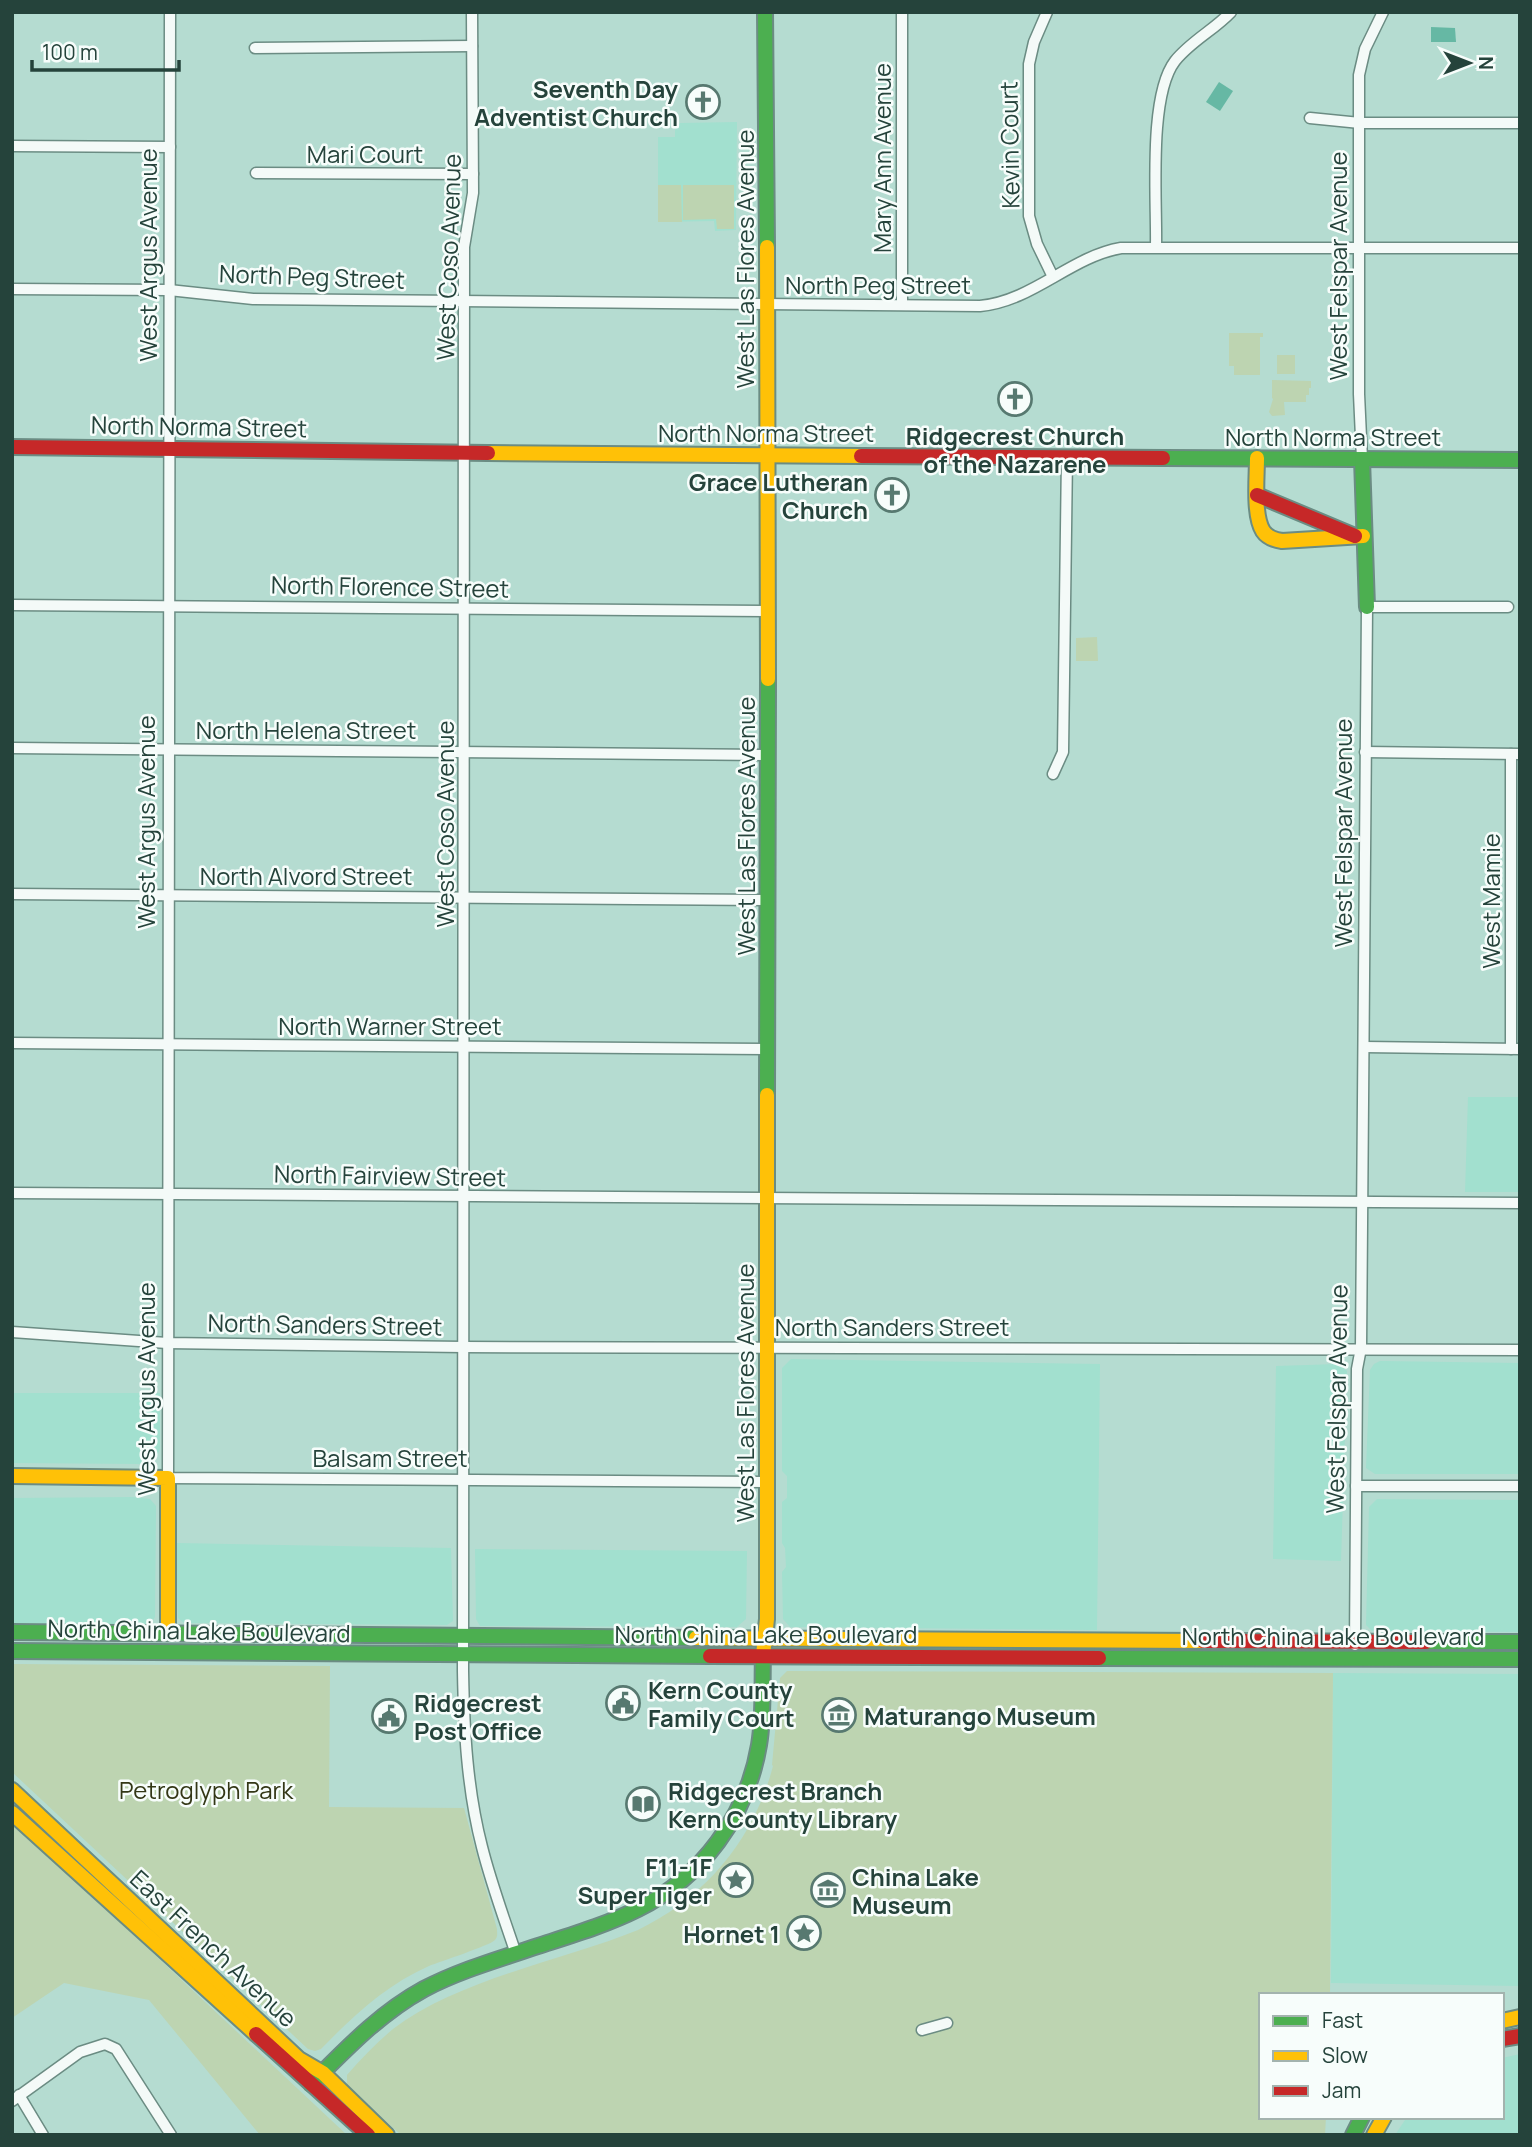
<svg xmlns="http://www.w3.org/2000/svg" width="1532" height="2147" viewBox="0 0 1532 2147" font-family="Manrope,sans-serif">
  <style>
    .built { fill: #a2e0cf }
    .green { fill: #bdd4b1 }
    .water { fill: #66b8a4 }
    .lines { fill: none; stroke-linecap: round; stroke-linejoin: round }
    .street-casing { stroke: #6b8c83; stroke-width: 13 }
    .fast-casing { stroke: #6b8c83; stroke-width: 18 }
    .slow-casing { stroke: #6b8c83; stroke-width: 18 }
    .jam-casing { stroke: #6b8c83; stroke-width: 18 }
    .street { stroke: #f4faf8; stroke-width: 10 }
    .fast { stroke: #4caf50; stroke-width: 14 }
    .slow { stroke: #ffc107; stroke-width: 14 }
    .jam { stroke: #c62828; stroke-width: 14 }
    .labels { text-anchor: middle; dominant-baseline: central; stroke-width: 5; stroke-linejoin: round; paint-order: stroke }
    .poi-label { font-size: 24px; font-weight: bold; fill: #25433b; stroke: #f7fdfb; text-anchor: start }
    .street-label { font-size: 24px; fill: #25433b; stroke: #f7fdfb }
    .park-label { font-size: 24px; fill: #333716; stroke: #f7fdfb }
  </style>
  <rect width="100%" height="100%" fill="#b5dcd1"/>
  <g class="built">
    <path d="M 737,122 L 736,230 L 715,231 L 714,221 L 658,222 L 658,137 L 675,137 L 675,130 L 680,123 Z"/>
    <path d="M 1468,1097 L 1520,1097 L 1520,1192 L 1465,1192 Z"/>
    <path d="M 791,1359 L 1100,1364 L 1097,1630 L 790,1627 L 783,1619 L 782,1572 L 786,1567 L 785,1548 L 782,1543 L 782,1502 L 787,1498 L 787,1476 L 782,1471 L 782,1368 Z"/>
    <path d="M 1380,1361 L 1520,1363 L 1520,1474 L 1375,1474 L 1366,1468 L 1370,1370 L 1374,1364 Z"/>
    <path d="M 1338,1364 L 1347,1371 L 1341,1561 L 1273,1559 L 1276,1366 Z"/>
    <path d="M 12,1393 L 160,1393 L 160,1449 L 155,1460 L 141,1464 L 12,1463 Z"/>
    <path d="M 133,1497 L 150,1499 L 156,1506 L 155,1617 L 149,1626 L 12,1623 L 12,1498 Z"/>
    <path d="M 1377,1499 L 1520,1500 L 1520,1632 L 1372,1631 L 1366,1625 L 1369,1507 Z"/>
    <path d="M 176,1543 L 451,1548 L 453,1621 L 447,1625 L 184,1623 L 178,1618 Z"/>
    <path d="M 475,1549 L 747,1551 L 746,1619 L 737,1627 L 480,1626 L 476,1619 Z"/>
    <path d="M 1333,1673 L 1520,1674 L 1520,1986 L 1331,1983 Z"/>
    <path d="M 1520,2054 L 1520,2135 L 1395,2135 L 1407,2117 L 1502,2117 L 1502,2058 Z"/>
  </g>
  <g class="green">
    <path d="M 658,185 L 681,185 L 682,222 L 658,222 Z"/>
    <path d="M 683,185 L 734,185 L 734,229 L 717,229 L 716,219 L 683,220 Z"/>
    <path d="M 1229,333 L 1263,333 L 1263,337 L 1260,337 L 1260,375 L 1234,375 L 1234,366 L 1229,366 Z"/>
    <rect x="1277" y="355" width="18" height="19"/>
    <path d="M 1272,380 L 1311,381 L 1311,388 L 1309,388 L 1309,395 L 1306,395 L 1306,402 L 1284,402 L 1285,415 L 1272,416 L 1269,412 L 1273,399 L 1272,398 Z"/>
    <path d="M 1097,637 L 1098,661 L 1076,661 L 1076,638 Z"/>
    <path d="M 12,1664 L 330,1666 L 329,1807 L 464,1808 L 497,1929 C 497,1934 498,1936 495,1940 C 491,1945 439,1962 429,1966 C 386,1985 353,2016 321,2049 L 315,2051 L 308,2049 L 12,1772 Z"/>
    <path d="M 787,1671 L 1333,1673 L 1330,1995 L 1261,1995 L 1261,2117 L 1326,2117 L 1325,2135 L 401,2135 L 347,2086 L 347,2075 C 361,2059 376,2043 393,2029 C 459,1979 561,1961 638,1930 C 706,1897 754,1839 773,1766 L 772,1765 L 780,1678 Z"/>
    <path d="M 12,1821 L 347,2135 L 260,2135 L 149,2000 L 64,1983 L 12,2018 Z"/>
  </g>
  <g class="water">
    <path d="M 1431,27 L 1455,28 L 1456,42 L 1431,42 Z"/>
    <path d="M 1219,82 L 1233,91 L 1220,111 L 1206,102 Z"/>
  </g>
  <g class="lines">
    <g class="street-casing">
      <g id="street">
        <path d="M 170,12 L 168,1478 L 767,1482"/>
        <path d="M 472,12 L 473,193 L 464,247 L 463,1671 C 464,1730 467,1789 482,1847 C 491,1883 504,1918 516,1954"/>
        <path d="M 1047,12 L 1034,42 L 1029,64 L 1029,216 L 1037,244 L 1053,277"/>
        <path d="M 255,48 L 472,46"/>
        <path d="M 1310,118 L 1360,123 L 1520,123"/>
        <path d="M 12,146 L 170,147"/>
        <path d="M 256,173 L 473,174"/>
        <path d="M 1156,246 C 1157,201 1148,96 1175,61 C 1191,41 1214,30 1231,12"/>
        <path d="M 12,289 L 169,290 L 253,299 L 980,306 C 1033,301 1070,257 1121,248 L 1520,248"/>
        <path d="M 902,304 L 902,12"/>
        <path d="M 1362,459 L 1359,394 L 1359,75 L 1365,49 L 1383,12"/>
        <path d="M 12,605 L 768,611"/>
        <path d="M 12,748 L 768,755"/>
        <path d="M 1365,752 L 1520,754"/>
        <path d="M 1053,774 L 1063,752 L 1067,456"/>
        <path d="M 12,894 L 767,900"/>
        <path d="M 12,1043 L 768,1049"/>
        <path d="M 1364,1047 L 1520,1049"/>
        <path d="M 1511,1049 L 1511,754"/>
        <path d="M 12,1193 L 1520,1203"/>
        <path d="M 12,1332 L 167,1343 L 463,1347 L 1520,1350"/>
        <path d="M 1356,1486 L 1520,1486"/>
        <path d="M 1355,1645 L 1357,1369 L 1361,1348 L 1367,607 L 1508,607"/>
        <path d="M 922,2030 L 947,2023"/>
        <path d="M 19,2095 L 43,2135"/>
        <path d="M 12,2101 L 80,2052 L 105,2044 L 116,2049 L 171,2135"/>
      </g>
    </g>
    <g class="fast-casing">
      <g id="fast">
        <path d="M 765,12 L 767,247"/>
        <path d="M 1163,458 L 1520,460"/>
        <path d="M 1362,459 L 1367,607"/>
        <path d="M 767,1095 L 768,679"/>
        <path d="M 12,1632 L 696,1638"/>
        <path d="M 1426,1642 L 1520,1642"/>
        <path d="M 12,1651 L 710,1656"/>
        <path d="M 1099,1658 L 1520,1659"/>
        <path d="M 311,2084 C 346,2049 380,2013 424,1989 C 460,1970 500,1959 538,1946 C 572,1935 606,1925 638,1909 C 702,1877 747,1816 759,1745 C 764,1716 762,1685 763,1655"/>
        <path d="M 1353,2135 L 1362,2117"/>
      </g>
    </g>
    <g class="slow-casing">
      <g id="slow">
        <path d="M 767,247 L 768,679"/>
        <path d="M 488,453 L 861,456"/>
        <path d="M 1257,458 C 1257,477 1253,515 1263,531 C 1267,537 1275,540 1282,541 L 1363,536"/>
        <path d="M 12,1476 L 168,1478 L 168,1633"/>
        <path d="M 696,1638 L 1203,1641"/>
        <path d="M 763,1655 L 767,1619 L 767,1095"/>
        <path d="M 12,1790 L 299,2059 L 323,2073 L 387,2135"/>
        <path d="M 12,1813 L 256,2034"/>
        <path d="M 1502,2021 L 1520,2017"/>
        <path d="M 1374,2135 L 1384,2117"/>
      </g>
    </g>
    <g class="jam-casing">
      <g id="jam">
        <path d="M 12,447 L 488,453"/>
        <path d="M 861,456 L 1163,458"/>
        <path d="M 1257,495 L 1355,536"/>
        <path d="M 1203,1641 L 1426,1642"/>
        <path d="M 710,1656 L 1099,1658"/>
        <path d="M 256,2034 L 368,2135"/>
        <path d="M 1502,2039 L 1520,2036"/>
      </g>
    </g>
    <use href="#street" class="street"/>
    <use href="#fast" class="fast"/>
    <use href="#slow" class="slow"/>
    <use href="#jam" class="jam"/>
  </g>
  <defs>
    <g id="church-ring" transform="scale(1.75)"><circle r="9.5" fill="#f7fdfb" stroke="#577970" stroke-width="1.5"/><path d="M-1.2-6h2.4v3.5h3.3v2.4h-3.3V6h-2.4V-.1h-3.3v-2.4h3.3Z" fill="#577970"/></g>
    <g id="civic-ring" transform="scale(1.75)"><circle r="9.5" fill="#f7fdfb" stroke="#577970" stroke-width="1.5"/><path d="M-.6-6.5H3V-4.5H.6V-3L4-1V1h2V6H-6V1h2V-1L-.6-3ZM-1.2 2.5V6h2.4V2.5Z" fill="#577970"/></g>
    <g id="museum-ring" transform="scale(1.75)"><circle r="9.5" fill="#f7fdfb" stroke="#577970" stroke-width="1.5"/><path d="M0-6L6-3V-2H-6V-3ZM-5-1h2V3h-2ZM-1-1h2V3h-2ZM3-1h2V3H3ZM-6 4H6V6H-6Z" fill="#577970"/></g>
    <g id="library-ring" transform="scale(1.75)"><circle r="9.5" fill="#f7fdfb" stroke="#577970" stroke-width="1.5"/><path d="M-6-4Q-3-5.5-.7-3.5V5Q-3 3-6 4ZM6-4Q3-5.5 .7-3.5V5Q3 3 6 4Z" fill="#577970"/></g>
    <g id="sight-ring" transform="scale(1.75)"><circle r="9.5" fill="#f7fdfb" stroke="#577970" stroke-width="1.5"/><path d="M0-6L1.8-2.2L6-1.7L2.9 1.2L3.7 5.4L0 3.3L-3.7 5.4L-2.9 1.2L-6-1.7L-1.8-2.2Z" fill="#577970"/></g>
  </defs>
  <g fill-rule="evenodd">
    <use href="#church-ring" x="703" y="102"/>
    <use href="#church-ring" x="1015" y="399"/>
    <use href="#church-ring" x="892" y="495"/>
    <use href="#civic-ring" x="623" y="1703"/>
    <use href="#museum-ring" x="839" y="1715"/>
    <use href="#civic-ring" x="389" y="1716"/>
    <use href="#library-ring" x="643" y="1804"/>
    <use href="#sight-ring" x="736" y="1880"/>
    <use href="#museum-ring" x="828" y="1890"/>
    <use href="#sight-ring" x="804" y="1933"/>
  </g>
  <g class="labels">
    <g class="poi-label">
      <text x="678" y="88" text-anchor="end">Seventh Day<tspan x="678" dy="28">Adventist Church</tspan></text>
      <text x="1015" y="435" text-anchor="middle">Ridgecrest Church<tspan x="1015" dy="28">of the Nazarene</tspan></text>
      <text x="868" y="481" text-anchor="end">Grace Lutheran<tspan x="868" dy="28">Church</tspan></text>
      <text x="648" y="1689">Kern County<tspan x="648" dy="28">Family Court</tspan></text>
      <text x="414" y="1702">Ridgecrest<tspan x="414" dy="28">Post Office</tspan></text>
      <text x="864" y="1715">Maturango Museum</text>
      <text x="668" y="1790">Ridgecrest Branch<tspan x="668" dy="28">Kern County Library</tspan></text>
      <text x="712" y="1866" text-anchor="end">F11-1F<tspan x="712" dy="28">Super Tiger</tspan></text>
      <text x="852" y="1876">China Lake<tspan x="852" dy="28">Museum</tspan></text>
      <text x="780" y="1933" text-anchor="end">Hornet 1</text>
    </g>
    <g class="street-label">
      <text transform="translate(1009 145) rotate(-91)">Kevin Court</text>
      <text x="365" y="153">Mari Court</text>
      <text transform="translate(881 158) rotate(-90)">Mary Ann Avenue</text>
      <text transform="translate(147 255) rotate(-90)">West Argus Avenue</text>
      <text transform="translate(448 257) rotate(-88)">West Coso Avenue</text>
      <text transform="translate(744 259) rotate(-90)">West Las Flores Avenue</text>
      <text transform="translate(1337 266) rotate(-90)">West Felspar Avenue</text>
      <text transform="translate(312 276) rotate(2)">North Peg Street</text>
      <text x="878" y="284">North Peg Street</text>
      <text transform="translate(199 426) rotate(1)">North Norma Street</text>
      <text x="766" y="432">North Norma Street</text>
      <text x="1333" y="436">North Norma Street</text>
      <text transform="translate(390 586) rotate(1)">North Florence Street</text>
      <text x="306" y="729">North Helena Street</text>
      <text transform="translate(145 822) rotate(-90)">West Argus Avenue</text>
      <text transform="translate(444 824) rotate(-90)">West Coso Avenue</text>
      <text transform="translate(745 826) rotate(-90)">West Las Flores Avenue</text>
      <text transform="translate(1342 833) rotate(-90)">West Felspar Avenue</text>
      <text x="306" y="875">North Alvord Street</text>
      <text transform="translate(1490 901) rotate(-90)">West Mamie</text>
      <text x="390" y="1025">North Warner Street</text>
      <text transform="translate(390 1175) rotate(1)">North Fairview Street</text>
      <text transform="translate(325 1324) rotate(1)">North Sanders Street</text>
      <text x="892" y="1326">North Sanders Street</text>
      <text transform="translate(145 1389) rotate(-90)">West Argus Avenue</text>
      <text transform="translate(744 1393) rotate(-90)">West Las Flores Avenue</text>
      <text transform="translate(1336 1399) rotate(-89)">West Felspar Avenue</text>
      <text x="390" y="1457">Balsam Street</text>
      <text transform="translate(199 1630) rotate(1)">North China Lake Boulevard</text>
      <text x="766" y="1633">North China Lake Boulevard</text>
      <text x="1333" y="1635">North China Lake Boulevard</text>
      <text transform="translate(214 1948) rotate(43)">East French Avenue</text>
    </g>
    <g class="park-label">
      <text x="206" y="1789">Petroglyph Park</text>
    </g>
  </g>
  <rect width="1532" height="2147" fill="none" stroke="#25433b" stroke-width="28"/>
  <rect x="1259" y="1993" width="245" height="126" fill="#f7fdfb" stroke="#a3b3ae" stroke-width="2"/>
  <rect x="1273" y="2016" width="35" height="10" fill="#4caf50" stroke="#a3b3ae" stroke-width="2"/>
  <text x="1322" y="2028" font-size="21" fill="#25433b">Fast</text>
  <rect x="1273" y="2051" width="35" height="10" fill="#ffc107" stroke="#a3b3ae" stroke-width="2"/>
  <text x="1322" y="2063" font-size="21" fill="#25433b">Slow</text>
  <rect x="1273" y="2086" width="35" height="10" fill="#c62828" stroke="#a3b3ae" stroke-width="2"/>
  <text x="1322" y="2098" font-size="21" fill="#25433b">Jam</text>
  <g transform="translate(1469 63) rotate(90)" stroke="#f7fdfb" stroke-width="5" paint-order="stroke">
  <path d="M0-5L12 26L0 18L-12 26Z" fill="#25433b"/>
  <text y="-10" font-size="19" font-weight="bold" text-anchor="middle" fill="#25433b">N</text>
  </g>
  <path d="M32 60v10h147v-10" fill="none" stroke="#25433b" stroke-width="3.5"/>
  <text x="42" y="60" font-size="21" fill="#25433b" stroke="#f7fdfb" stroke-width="5" paint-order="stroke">100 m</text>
</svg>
